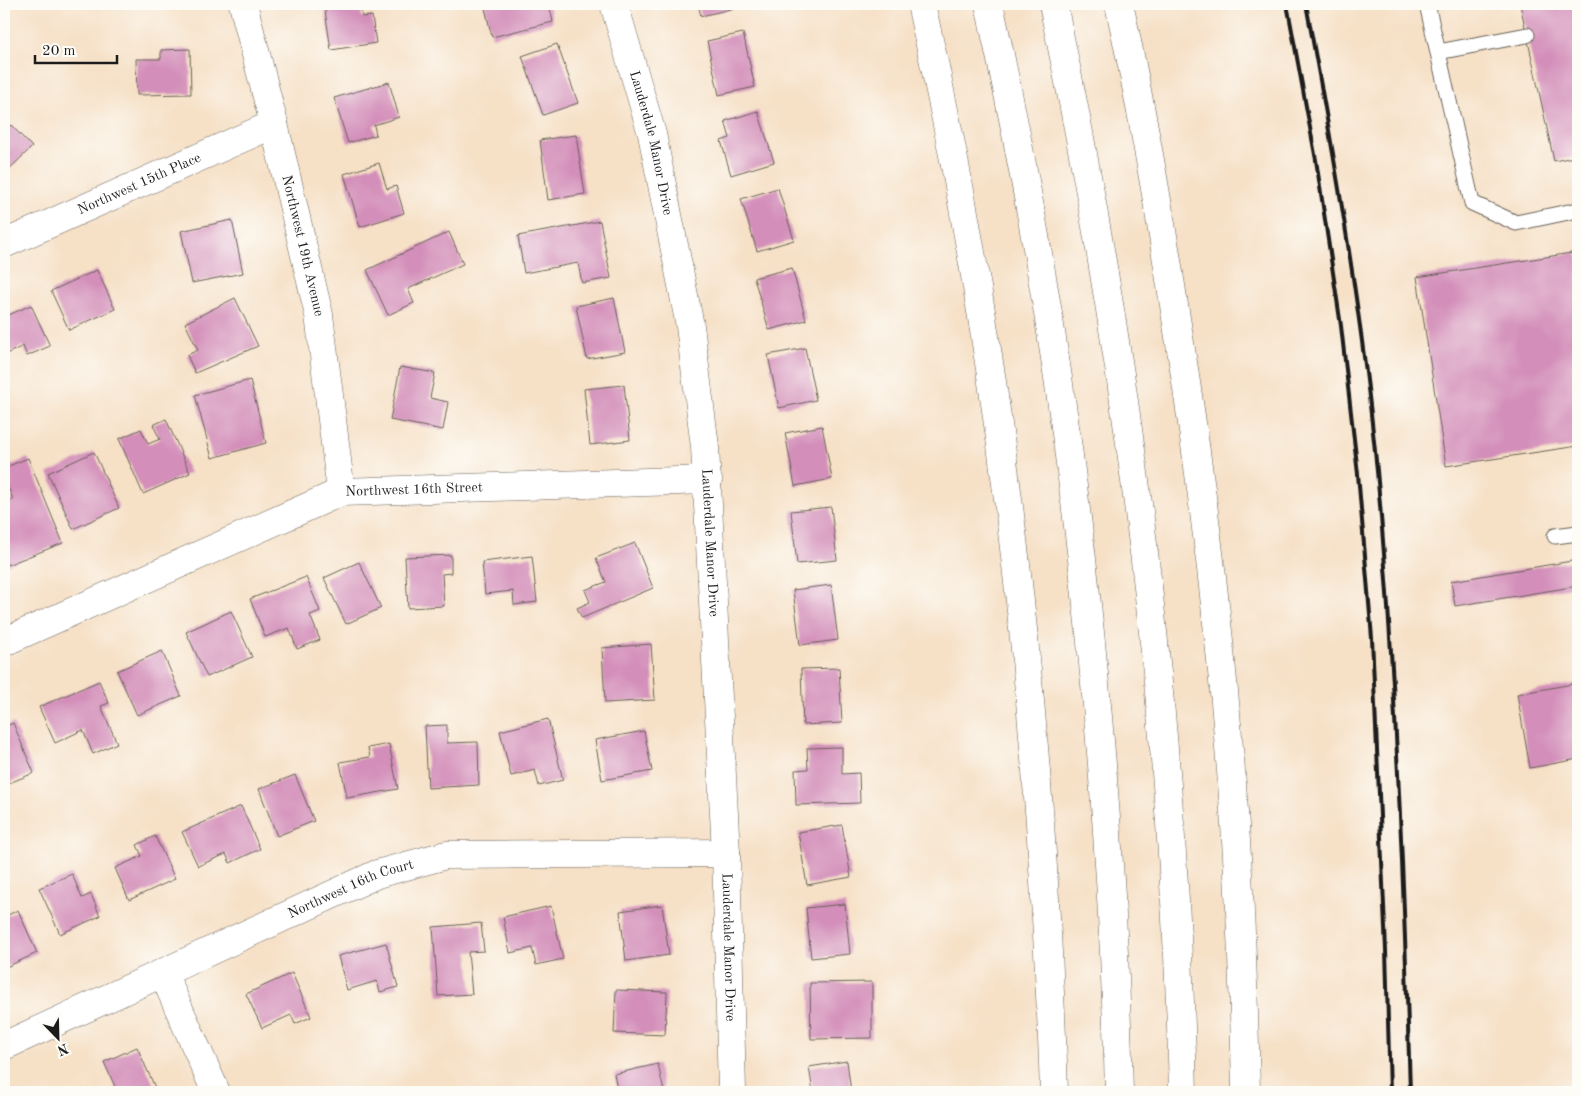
<svg xmlns="http://www.w3.org/2000/svg" width="1582" height="1096" viewBox="0 0 1582 1096" font-family="'Old Standard TT',serif">
  <style>
    .building { fill: #d38eb9 }
    .lines { fill: none; stroke-linecap: round; stroke-linejoin: round }
    .lane-casing { stroke: #686158; stroke-width: 17 }
    .street-casing { stroke: #686158; stroke-width: 29 }
    .highway-casing { stroke: #686158; stroke-width: 29 }
    .lane { stroke: #fff; stroke-width: 15 }
    .street { stroke: #fff; stroke-width: 28 }
    .highway { stroke: #fff; stroke-width: 28 }
    .rail { stroke: #1c1c1c; stroke-width: 4 }
    .labels { text-anchor: middle; dominant-baseline: central; stroke-width: 5; stroke-linejoin: round; paint-order: stroke }
    .street-label { font-size: 14px; fill: #1c1c1c; stroke: #fdfcf7 }
  </style>
  <rect width="100%" height="100%" fill="#fdfcf7"/>
  <filter id="ink" filterUnits="userSpaceOnUse"><feTurbulence type="fractalNoise" baseFrequency=".02" numOctaves="2"/><feDisplacementMap in="SourceGraphic" scale="10" xChannelSelector="R" yChannelSelector="G"/><feConvolveMatrix kernelMatrix="1 2 1 2 8 2 1 2 1" color-interpolation-filters="sRGB"/></filter>
  <filter id="wash" filterUnits="userSpaceOnUse"><feTurbulence type="fractalNoise" baseFrequency=".0096" numOctaves="4" result="noise"/><feDisplacementMap in="SourceGraphic" scale="20" xChannelSelector="R" yChannelSelector="G"/><feGaussianBlur stdDeviation="1.12" result="paint"/><feColorMatrix in="noise" values="0 0 0 0 0 0 0 0 0 0 0 0 0 0 0 0 0 1.4 0 .05"/><feComposite in="paint" operator="in"/></filter>
  <g filter="url(#wash)">
    <rect width="100%" height="100%" fill="#f6e0c6"/>
    <g id="blocks">
      <g class="building">
        <path d="M 324,4 L 360,4 L 362,17 L 372,16 L 376,43 L 331,50 Z"/>
        <path d="M 484,4 L 549,4 L 553,22 L 492,37 Z"/>
        <path d="M 698,4 L 739,4 L 739,7 L 701,16 Z"/>
        <path d="M 1520,4 L 1578,4 L 1578,156 L 1554,161 Z"/>
        <path d="M 743,33 L 755,87 L 719,95 L 707,41 Z"/>
        <path d="M 557,44 L 578,103 L 543,115 L 522,56 Z"/>
        <path d="M 190,49 L 191,94 L 137,95 L 136,59 L 161,59 L 161,50 Z"/>
        <path d="M 389,82 L 399,117 L 374,125 L 376,135 L 348,143 L 334,98 Z"/>
        <path d="M 758,111 L 774,162 L 731,175 L 721,141 L 730,138 L 725,121 Z"/>
        <path d="M 11,125 L 32,147 L 4,174 L 4,131 Z"/>
        <path d="M 576,135 L 585,194 L 548,200 L 540,140 Z"/>
        <path d="M 379,163 L 387,189 L 396,186 L 404,213 L 360,227 L 344,174 Z"/>
        <path d="M 778,188 L 794,240 L 757,251 L 741,199 Z"/>
        <path d="M 232,220 L 243,273 L 192,283 L 181,231 Z"/>
        <path d="M 600,221 L 611,278 L 582,283 L 578,263 L 524,273 L 518,236 Z"/>
        <path d="M 449,232 L 463,264 L 408,289 L 414,303 L 388,315 L 367,270 Z"/>
        <path d="M 1578,252 L 1578,446 L 1446,466 L 1417,277 Z"/>
        <path d="M 792,268 L 806,320 L 769,330 L 754,278 Z"/>
        <path d="M 97,270 L 115,309 L 69,330 L 51,291 Z"/>
        <path d="M 235,298 L 258,346 L 195,373 L 187,355 L 198,350 L 185,323 Z"/>
        <path d="M 614,298 L 625,352 L 587,359 L 576,306 Z"/>
        <path d="M 31,305 L 50,346 L 27,356 L 23,346 L 4,355 L 4,317 Z"/>
        <path d="M 805,348 L 816,400 L 779,408 L 768,355 Z"/>
        <path d="M 400,367 L 435,373 L 430,398 L 448,402 L 443,430 L 390,420 Z"/>
        <path d="M 250,380 L 266,443 L 212,458 L 195,395 Z"/>
        <path d="M 624,385 L 630,440 L 590,445 L 584,389 Z"/>
        <path d="M 166,419 L 190,473 L 143,494 L 119,439 L 141,429 L 148,444 L 160,439 L 153,425 Z"/>
        <path d="M 822,426 L 832,479 L 795,486 L 785,433 Z"/>
        <path d="M 94,452 L 119,508 L 73,529 L 48,473 Z"/>
        <path d="M 28,458 L 63,543 L 7,565 L 4,557 L 4,503 L 13,499 L 4,478 L 4,468 Z"/>
        <path d="M 831,507 L 837,560 L 797,564 L 791,511 Z"/>
        <path d="M 635,543 L 653,588 L 582,618 L 577,608 L 590,602 L 585,590 L 606,582 L 596,558 Z"/>
        <path d="M 451,555 L 451,573 L 442,574 L 444,606 L 408,608 L 405,557 Z"/>
        <path d="M 532,556 L 537,602 L 514,605 L 513,591 L 485,594 L 482,562 Z"/>
        <path d="M 1578,560 L 1578,586 L 1455,606 L 1451,581 Z"/>
        <path d="M 359,562 L 381,608 L 346,624 L 324,578 Z"/>
        <path d="M 306,577 L 320,611 L 310,615 L 320,640 L 297,649 L 289,628 L 265,637 L 250,599 Z"/>
        <path d="M 831,585 L 838,640 L 800,645 L 793,590 Z"/>
        <path d="M 231,611 L 252,657 L 207,677 L 186,632 Z"/>
        <path d="M 651,644 L 655,700 L 605,703 L 602,648 Z"/>
        <path d="M 162,651 L 181,696 L 137,715 L 117,671 Z"/>
        <path d="M 839,668 L 842,723 L 803,725 L 801,669 Z"/>
        <path d="M 99,681 L 109,703 L 101,706 L 117,743 L 93,754 L 83,730 L 55,743 L 39,707 Z"/>
        <path d="M 1578,683 L 1578,759 L 1530,768 L 1517,694 Z"/>
        <path d="M 548,719 L 563,780 L 539,786 L 535,770 L 511,776 L 500,731 Z"/>
        <path d="M 13,723 L 34,773 L 4,785 L 4,727 Z"/>
        <path d="M 447,725 L 447,743 L 478,742 L 479,785 L 428,788 L 425,726 Z"/>
        <path d="M 644,731 L 652,771 L 602,780 L 595,740 Z"/>
        <path d="M 389,744 L 398,789 L 347,798 L 340,762 L 370,757 L 368,748 Z"/>
        <path d="M 842,747 L 842,774 L 859,773 L 860,803 L 796,805 L 795,770 L 808,769 L 807,748 Z"/>
        <path d="M 295,775 L 314,821 L 277,836 L 259,789 Z"/>
        <path d="M 241,806 L 260,849 L 230,863 L 226,854 L 198,866 L 182,832 Z"/>
        <path d="M 842,825 L 851,877 L 807,885 L 798,832 Z"/>
        <path d="M 155,836 L 175,879 L 129,900 L 115,868 L 142,856 L 137,845 Z"/>
        <path d="M 72,874 L 82,898 L 91,894 L 100,916 L 60,934 L 39,888 Z"/>
        <path d="M 845,904 L 850,954 L 811,958 L 806,908 Z"/>
        <path d="M 662,905 L 669,955 L 626,961 L 620,911 Z"/>
        <path d="M 551,906 L 563,959 L 536,965 L 532,948 L 510,953 L 503,917 Z"/>
        <path d="M 18,910 L 37,953 L 4,968 L 4,917 Z"/>
        <path d="M 481,923 L 484,951 L 468,952 L 472,994 L 438,996 L 433,927 Z"/>
        <path d="M 386,943 L 398,987 L 380,992 L 377,981 L 347,990 L 338,956 Z"/>
        <path d="M 292,973 L 311,1017 L 295,1024 L 291,1015 L 262,1028 L 246,994 Z"/>
        <path d="M 872,982 L 872,1038 L 811,1039 L 810,983 Z"/>
        <path d="M 616,990 L 667,992 L 665,1035 L 614,1033 Z"/>
        <path d="M 137,1047 L 157,1092 L 114,1092 L 117,1091 L 104,1062 Z"/>
        <path d="M 847,1061 L 851,1092 L 813,1092 L 809,1067 Z"/>
        <path d="M 658,1064 L 664,1092 L 618,1092 L 614,1074 Z"/>
      </g>
    </g>
  </g>
  <g filter="url(#ink)">
    <use href="#blocks" fill-opacity="0" stroke="#686158" stroke-width="1"/>
    <g class="lines">
      <g class="lane-casing">
        <g id="lane">
          <path d="M 1427,4 L 1472,203 L 1516,223 L 1578,210"/>
          <path d="M 1438,52 L 1527,35"/>
          <path d="M 1555,536 L 1578,533"/>
        </g>
      </g>
      <g class="street-casing">
        <g id="street">
          <path id="s1" d="M 243,4 L 274,124 L 319,315 L 341,492"/>
          <path id="s2" d="M 614,4 L 652,134 L 690,326 L 705,447 L 726,853 L 732,1092"/>
          <path id="s3" d="M 4,244 L 274,124"/>
          <path id="s4" d="M 4,642 L 341,492 L 708,480"/>
          <path d="M 163,973 L 216,1092"/>
          <path id="s5" d="M 4,1046 L 377,874 L 446,855 L 726,853"/>
        </g>
      </g>
      <g class="highway-casing">
        <g id="highway">
          <path d="M 921,4 C 1003,360 1042,727 1054,1092"/>
          <path d="M 989,4 C 1068,361 1110,726 1119,1092"/>
          <path d="M 1053,4 C 1129,362 1174,726 1183,1092"/>
          <path d="M 1119,4 C 1142,108 1160,213 1176,318 C 1201,473 1220,628 1232,784 C 1240,886 1244,989 1246,1092"/>
        </g>
      </g>
      <use href="#lane" class="lane"/>
      <use href="#street" class="street"/>
      <use href="#highway" class="highway"/>
      <g class="rail">
        <path d="M 1287,4 L 1316,160 L 1341,326 L 1358,474 L 1372,638 L 1386,950 L 1390,1092"/>
        <path d="M 1306,4 C 1335,159 1362,314 1377,471 C 1396,678 1404,885 1410,1092"/>
      </g>
    </g>
  </g>
  <g class="labels">
    <g class="street-label">
      <text stroke="none"><textPath href="#s2" startOffset="144">Lauderdale Manor Drive</textPath></text>
      <text stroke="none"><textPath href="#s3" startOffset="148">Northwest 15th Place</textPath></text>
      <text stroke="none"><textPath href="#s1" startOffset="249">Northwest 19th Avenue</textPath></text>
      <text stroke="none"><textPath href="#s4" startOffset="442">Northwest 16th Street</textPath></text>
      <text stroke="none"><textPath href="#s2" startOffset="549">Lauderdale Manor Drive</textPath></text>
      <text stroke="none"><textPath href="#s5" startOffset="381">Northwest 16th Court</textPath></text>
      <text stroke="none"><textPath href="#s2" startOffset="954">Lauderdale Manor Drive</textPath></text>
    </g>
  </g>
  <rect width="1582" height="1096" fill="none" stroke="#fdfcf7" stroke-width="20"/>
  <g transform="translate(58 1038) rotate(157)" stroke="#fdfcf7" stroke-width="4" paint-order="stroke">
  <path d="M0-4L9 19L0 12L-9 19Z" fill="#1c1c1c"/>
  <text y="-8" font-size="14" font-weight="bold" text-anchor="middle" fill="#1c1c1c">N</text>
  </g>
  <path d="M35 55v8h82v-8" fill="none" stroke="#1c1c1c" stroke-width="2.5"/>
  <text x="42" y="55" font-size="15" fill="#1c1c1c" stroke="#fdfcf7" stroke-width="4" paint-order="stroke">20 m</text>
</svg>
